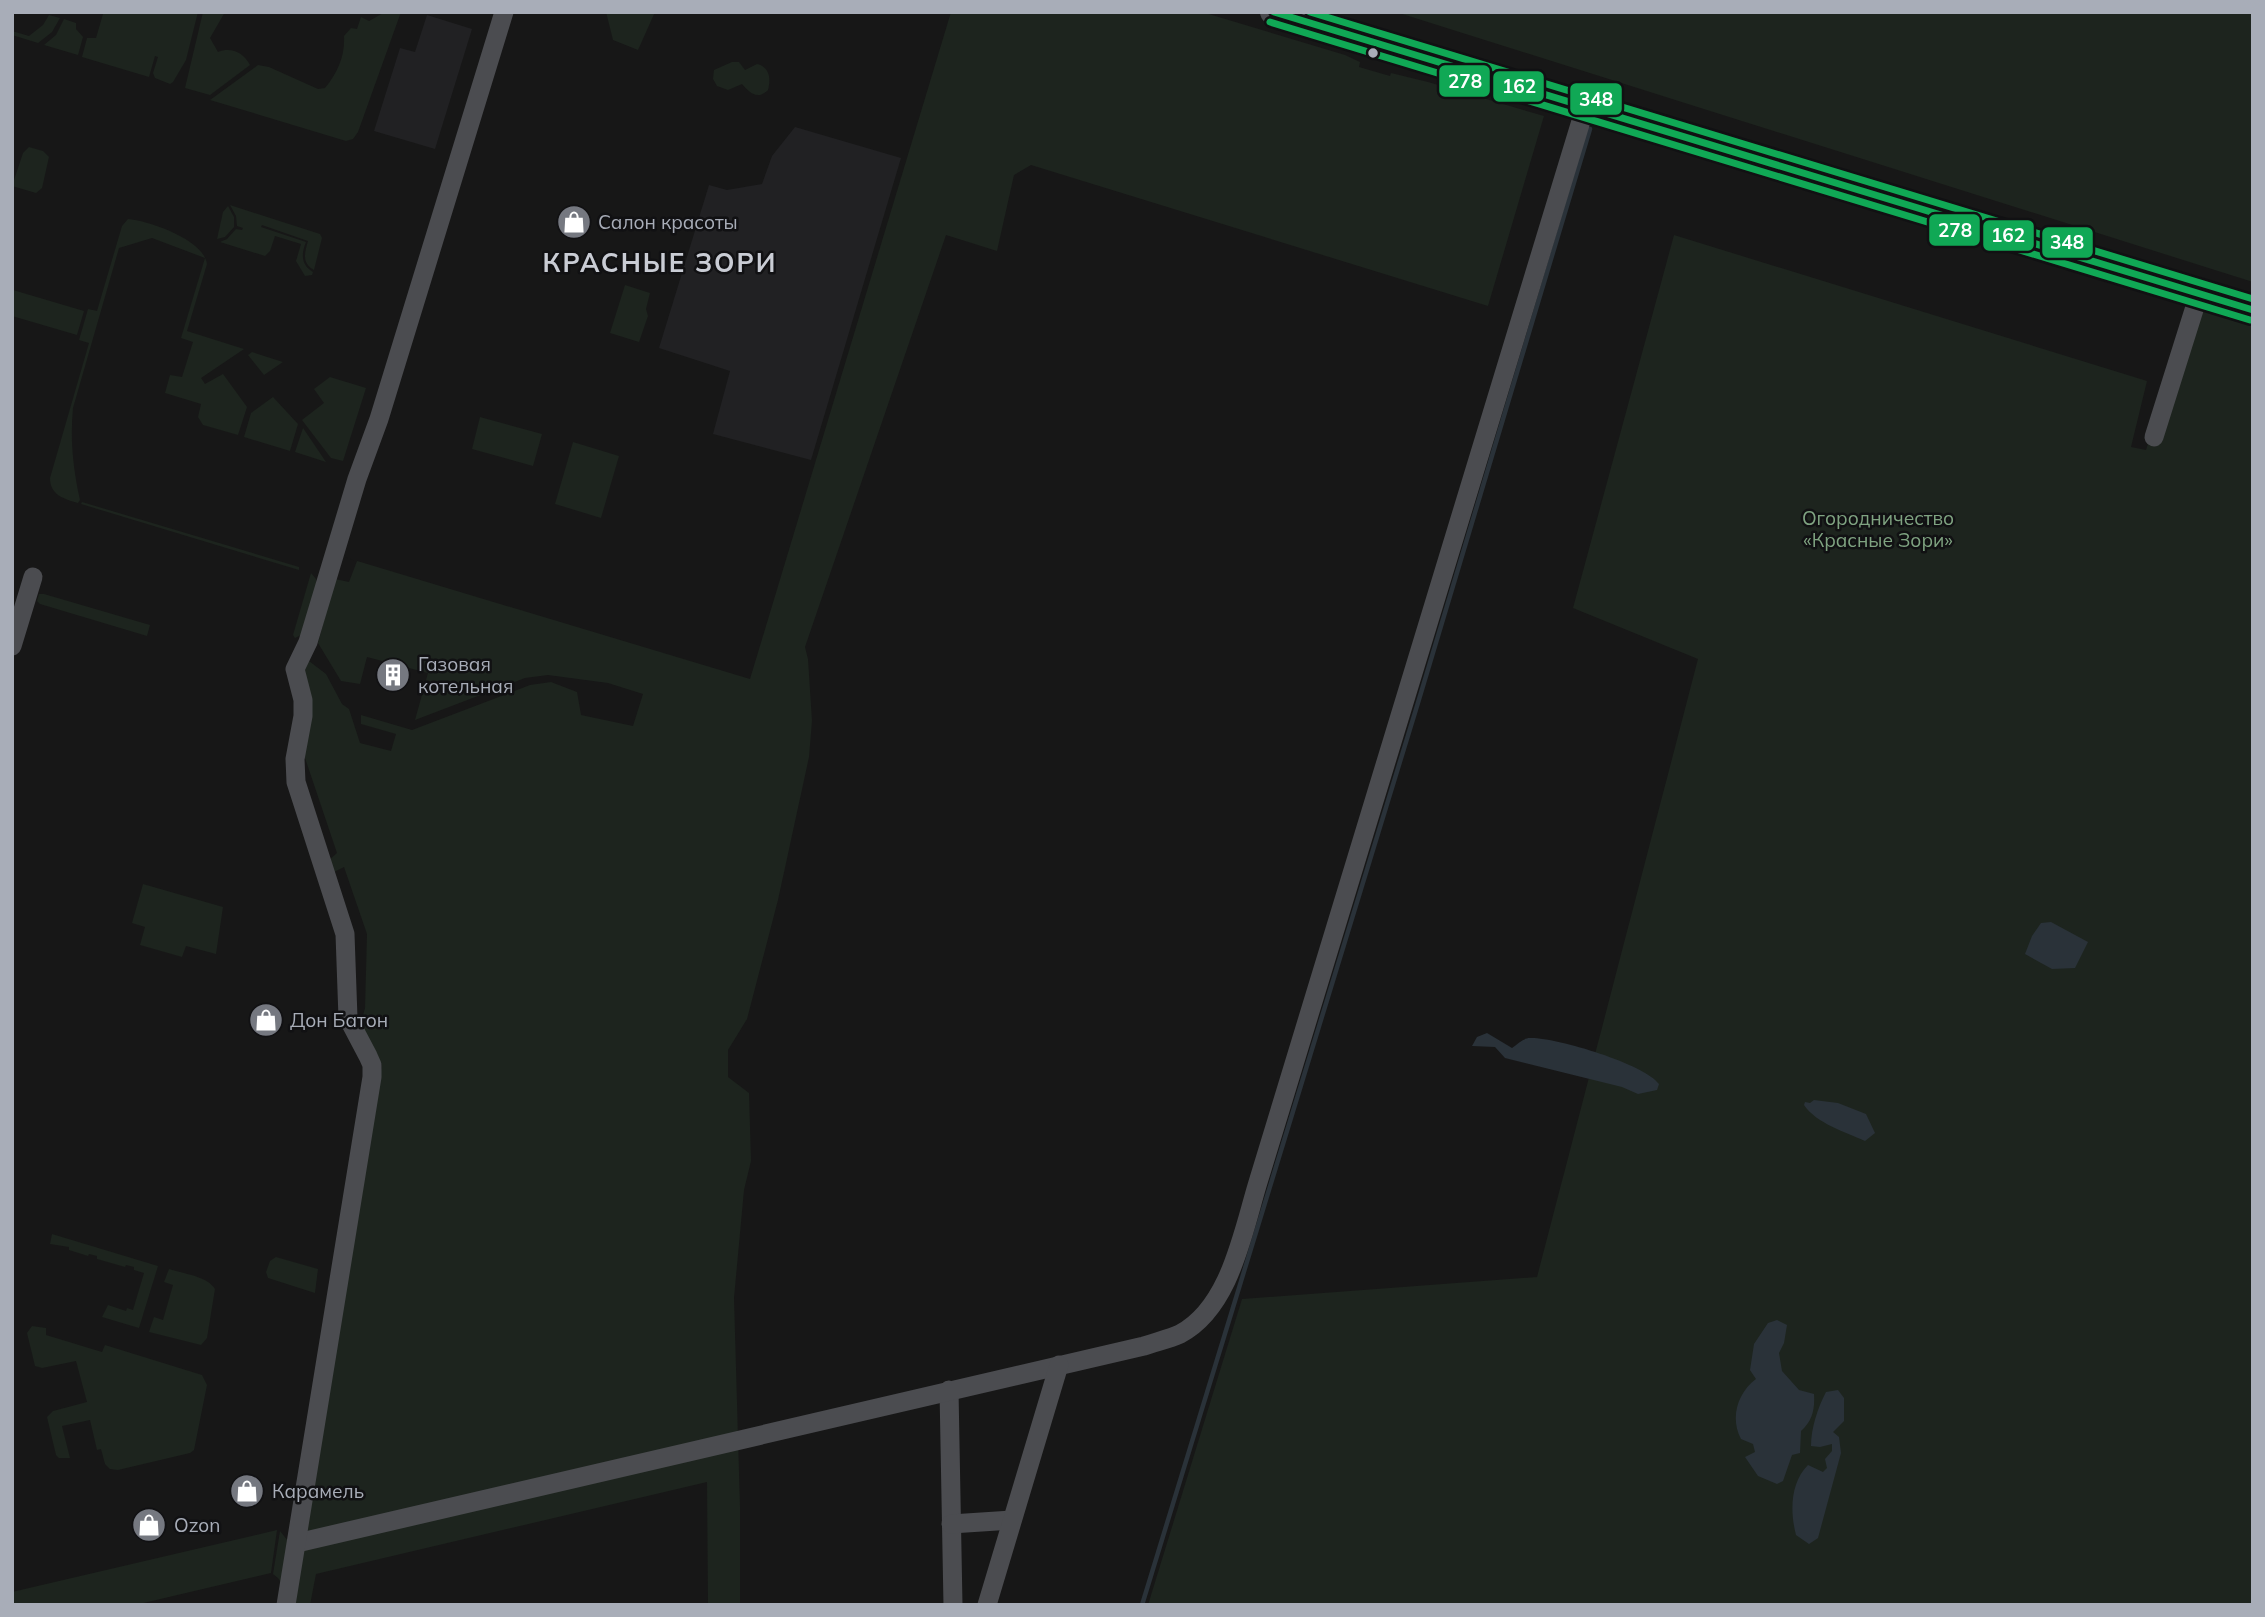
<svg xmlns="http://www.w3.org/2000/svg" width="2265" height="1617" viewBox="0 0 2265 1617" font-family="Mulish,sans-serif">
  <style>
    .built { fill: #212123 }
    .green { fill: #1d241e }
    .water { fill: #2a3239 }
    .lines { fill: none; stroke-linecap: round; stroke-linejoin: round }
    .stream { stroke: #2a3239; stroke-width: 4.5 }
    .street { stroke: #4b4c50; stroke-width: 19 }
    .secondary { stroke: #4a4a4e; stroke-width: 26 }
    .bus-1-casing { stroke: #111113; stroke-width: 12 }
    .bus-2-casing { stroke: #111113; stroke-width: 12 }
    .bus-3-casing { stroke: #111113; stroke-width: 12 }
    .bus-1 { stroke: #10a855; stroke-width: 7 }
    .bus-2 { stroke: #10a855; stroke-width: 7 }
    .bus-3 { stroke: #10a855; stroke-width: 7 }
    .bus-dot { fill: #a8adb8; stroke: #111113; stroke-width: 2.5 }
    .labels { text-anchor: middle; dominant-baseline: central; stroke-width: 5; stroke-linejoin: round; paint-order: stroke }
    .poi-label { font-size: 19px; fill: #a8adb8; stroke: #111113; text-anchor: start }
    .park-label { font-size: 19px; fill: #7fa381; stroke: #111113 }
    .district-label { font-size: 26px; font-weight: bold; letter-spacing: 2px; fill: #c9ccd4; stroke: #111113 }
    .line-badge { stroke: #111113; stroke-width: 2.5 }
    .badge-label { font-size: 19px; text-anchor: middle; font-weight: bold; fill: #fff }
  </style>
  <rect width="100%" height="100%" fill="#171717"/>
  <g class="built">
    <path d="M 427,15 L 472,29 L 435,149 L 374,131 L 400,48 L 415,52 Z"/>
    <path d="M 795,127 L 901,158 L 811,460 L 713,434 L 730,371 L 659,348 L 709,185 L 727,190 L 762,184 L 772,156 Z"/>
  </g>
  <g class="green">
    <path d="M 98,12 L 198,12 L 186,60 L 173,82 L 170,84 L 155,78 L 153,73 L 158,57 L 155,56 L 149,77 L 82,57 L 87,38 L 96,38 L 103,14 Z"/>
    <path d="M 203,12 L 225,12 L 210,38 L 218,52 C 231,47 243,52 250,65 L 210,95 L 185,88 Z"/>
    <path d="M 385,12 L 401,12 L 358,132 L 353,139 L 346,141 L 210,100 L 258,65 L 269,67 L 318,89 L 325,88 C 338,72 345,56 344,36 L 351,28 L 357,29 L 361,17 L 369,21 Z"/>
    <path d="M 606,12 L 655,12 L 638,50 L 613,40 Z"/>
    <path d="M 951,12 L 1202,12 L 1345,55 L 1360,62 L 1359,67 L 1390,76 L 1391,73 L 1428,82 L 1544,116 L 1488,306 L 1031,165 L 1014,175 L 997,251 L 946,235 L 805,647 L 808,659 L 812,721 L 809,757 L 778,900 L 747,1019 L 728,1050 L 728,1077 L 749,1093 L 751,1161 L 744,1190 L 734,1298 L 740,1507 L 740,1605 L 708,1605 L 707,1482 L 316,1574 L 310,1605 L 293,1605 L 382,1065 L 355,1022 L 362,1019 L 365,1008 L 367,934 L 344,867 L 334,872 L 327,862 L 337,853 L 304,755 L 302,666 L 309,661 L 326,674 L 342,704 L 349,709 L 360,743 L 391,751 L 396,734 L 361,724 L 361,715 L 412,730 L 530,685 L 551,682 L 577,692 L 581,715 L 633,726 L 643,694 L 608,683 L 548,675 L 525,678 L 415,720 L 428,673 L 367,657 L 360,684 L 341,681 L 318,643 L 335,579 L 349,582 L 357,561 L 344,557 L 750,679 Z"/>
    <path d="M 1396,12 L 2253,12 L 2253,282 Z"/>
    <path d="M 49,15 L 60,18 L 52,32 L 38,43 L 12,35 L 12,31 L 29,36 L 43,25 Z"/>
    <path d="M 64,19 L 76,23 L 76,29 L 83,37 L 78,55 L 44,45 L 56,35 Z"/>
    <path d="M 732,62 L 739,62 L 745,70 L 757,64 C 770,67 771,79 768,90 C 757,101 749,92 742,84 L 728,90 L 717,86 L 713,79 L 714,70 Z"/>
    <path d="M 29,147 L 43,151 L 49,157 L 42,188 L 36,193 L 12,186 L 23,153 Z"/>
    <path d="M 230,205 L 320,234 L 322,238 L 314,270 C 301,263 305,252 308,241 L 262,225 L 261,227 L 306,242 C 301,254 301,265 313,272 L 312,275 L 305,276 L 296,261 L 301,244 L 275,236 L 270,251 L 265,256 L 220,242 L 227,239 L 236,229 L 242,230 L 243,228 L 237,226 L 236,216 Z"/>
    <path d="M 228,206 L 234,217 L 234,227 L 225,237 L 217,239 L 223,212 Z"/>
    <path d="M 128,219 C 150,221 204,240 207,264 L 187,331 L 244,349 L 201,378 L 205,384 L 223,374 L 247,407 L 238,435 L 203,425 L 198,417 L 201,404 L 165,393 L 170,375 L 182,377 L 193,342 L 181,338 L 205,258 L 152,238 L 119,248 L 73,408 C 70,440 73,468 80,500 L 78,503 C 64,499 50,495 50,478 L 89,343 L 79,340 L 88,309 L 97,311 L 122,226 Z"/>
    <path d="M 1674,235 L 2147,381 L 2131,447 L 2146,450 L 2193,301 L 2253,319 L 2253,1605 L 1148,1605 L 1242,1299 L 1537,1277 L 1698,659 L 1573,608 Z"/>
    <path d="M 625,285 L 650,293 L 646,309 L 648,316 L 639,342 L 610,333 Z"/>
    <path d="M 13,290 L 84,311 L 77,335 L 12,316 Z"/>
    <path d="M 252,352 L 283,362 L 264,375 L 248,355 Z"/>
    <path d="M 330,377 L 366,388 L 343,461 L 331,458 L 302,420 L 324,403 L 314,389 Z"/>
    <path d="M 273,397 L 298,424 L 290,451 L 244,437 L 251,413 Z"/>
    <path d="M 480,417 L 542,434 L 533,466 L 472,449 Z"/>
    <path d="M 303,428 L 326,462 L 295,452 Z"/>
    <path d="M 573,442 L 619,456 L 601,518 L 555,504 Z"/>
    <path d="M 82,502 L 299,567 L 299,570 L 81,504 Z"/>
    <path d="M 311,573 L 316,579 L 317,587 L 303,634 L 295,638 L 293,635 Z"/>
    <path d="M 39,594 L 44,594 L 150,625 L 147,636 L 40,604 L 37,601 Z"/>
    <path d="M 143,884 L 223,907 L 216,954 L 186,946 L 182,957 L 140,945 L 145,927 L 132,923 Z"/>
    <path d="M 52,1234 L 158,1266 L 139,1328 L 102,1317 L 108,1305 L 126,1311 L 127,1308 L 133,1310 L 144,1273 L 134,1270 L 134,1267 L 126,1265 L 125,1267 L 97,1259 L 97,1256 L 89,1254 L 88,1256 L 69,1250 L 69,1247 L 50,1244 Z"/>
    <path d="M 276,1257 L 318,1269 L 315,1293 L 268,1278 L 266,1272 L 270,1261 Z"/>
    <path d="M 169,1269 C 184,1274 207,1276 215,1289 L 207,1338 L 201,1345 L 149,1332 L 154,1317 L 163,1320 L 173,1285 L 164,1282 Z"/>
    <path d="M 32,1326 L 46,1328 L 46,1335 L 102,1352 L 105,1345 L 202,1375 L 207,1385 L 194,1450 L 190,1453 L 118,1470 L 110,1469 L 105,1464 L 101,1449 L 97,1450 L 90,1420 L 62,1426 L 70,1458 L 59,1458 L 56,1455 L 47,1417 L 53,1411 L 87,1402 L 76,1361 L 42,1368 L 35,1366 L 27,1333 Z"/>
    <path d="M 277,1530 L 271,1573 L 135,1605 L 12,1605 L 12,1592 Z"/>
    <path d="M 280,1531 L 288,1541 L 282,1584 L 278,1578 L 273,1574 Z"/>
  </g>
  <g class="water">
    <path d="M 2051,922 L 2088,942 L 2075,968 L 2052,969 L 2025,954 L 2032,936 L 2041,923 Z"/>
    <path d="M 1487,1033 L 1512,1048 C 1518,1044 1523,1038 1530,1038 C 1555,1037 1645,1064 1659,1084 L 1657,1090 L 1638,1094 L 1622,1087 L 1505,1058 L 1495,1047 L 1472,1046 L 1477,1037 Z"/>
    <path d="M 1814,1100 L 1838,1103 L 1866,1114 L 1875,1133 L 1865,1141 C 1846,1132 1817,1124 1804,1105 L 1805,1102 L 1810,1103 Z"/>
    <path d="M 1777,1320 L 1787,1325 L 1784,1343 L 1779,1353 L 1782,1371 L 1799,1390 L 1814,1394 C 1815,1410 1812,1421 1801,1431 L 1800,1453 L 1792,1455 L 1783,1481 L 1777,1484 L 1758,1476 L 1745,1457 L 1755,1452 L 1753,1444 L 1741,1439 C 1730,1419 1737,1393 1756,1379 L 1750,1370 L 1754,1344 L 1768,1323 Z"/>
    <path d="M 1838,1390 L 1844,1398 L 1844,1421 L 1833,1432 L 1839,1437 L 1841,1453 L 1818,1538 L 1809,1544 L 1796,1535 C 1790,1512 1790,1483 1808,1465 L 1823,1472 L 1827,1468 L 1825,1459 L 1832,1451 L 1832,1444 L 1820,1447 L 1811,1446 C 1811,1428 1818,1407 1826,1392 Z"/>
  </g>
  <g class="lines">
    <path class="stream" d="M 1142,1605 L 1417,706 L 1590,129"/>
    <g class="street">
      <path d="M 2154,437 L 2199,294"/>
      <path d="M 12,646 L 33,577"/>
      <path d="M 949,1390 L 953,1605"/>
      <path d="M 951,1524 L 1012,1520"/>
      <path d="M 297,1543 L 1144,1346 C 1155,1342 1169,1339 1180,1334 C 1231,1307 1243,1230 1259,1179 L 1585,108"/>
      <path d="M 286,1605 L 372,1077 L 372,1065 L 368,1056 L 348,1018 L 345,934 L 296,782 L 295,759 L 303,716 L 303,700 L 295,669 L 308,642 L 357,479 L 379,419 L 504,12"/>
      <path d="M 987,1605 L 1059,1365"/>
    </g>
    <path class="secondary" d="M 1273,12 L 2253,310"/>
    <g class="bus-1-casing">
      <path id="bus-1" d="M 1274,12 L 2253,310"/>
    </g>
    <g class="bus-2-casing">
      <path id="bus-2" d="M 1270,22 L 2250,320"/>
    </g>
    <g class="bus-3-casing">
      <path id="bus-3" d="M 1310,12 L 2253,299"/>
    </g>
    <use href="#bus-1" class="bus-1"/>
    <use href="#bus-2" class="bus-2"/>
    <use href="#bus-3" class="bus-3"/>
  </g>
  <defs>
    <g id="shop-disc" transform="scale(1.75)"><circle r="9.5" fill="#757880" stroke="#111113"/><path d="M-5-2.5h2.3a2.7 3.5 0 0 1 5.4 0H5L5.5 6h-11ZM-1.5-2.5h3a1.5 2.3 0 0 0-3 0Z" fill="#fff"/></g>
    <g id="building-disc" transform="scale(1.75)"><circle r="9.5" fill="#757880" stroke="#111113"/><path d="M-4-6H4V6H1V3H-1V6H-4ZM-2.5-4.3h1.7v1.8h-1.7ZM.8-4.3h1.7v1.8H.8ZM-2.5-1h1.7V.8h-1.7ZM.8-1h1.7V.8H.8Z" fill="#fff"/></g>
  </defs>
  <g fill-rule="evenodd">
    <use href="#shop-disc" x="574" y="222"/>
    <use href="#building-disc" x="393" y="675"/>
    <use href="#shop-disc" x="266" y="1020"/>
    <use href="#shop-disc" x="247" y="1491"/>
    <use href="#shop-disc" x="149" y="1525"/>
  </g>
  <circle class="bus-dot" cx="1373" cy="53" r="6"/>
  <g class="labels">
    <g class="poi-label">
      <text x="598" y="222">Салон красоты</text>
      <text x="418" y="664">Газовая<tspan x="418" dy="22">котельная</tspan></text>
      <text x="290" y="1020">Дон Батон</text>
      <text x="272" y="1491">Карамель</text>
      <text x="174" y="1525">Ozon</text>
    </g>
    <g class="park-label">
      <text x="1878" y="518">Огородничество<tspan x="1878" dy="22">«Красные Зори»</tspan></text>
    </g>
    <g class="district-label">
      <text x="660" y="262">КРАСНЫЕ ЗОРИ</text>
    </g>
  </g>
  <g class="line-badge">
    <rect x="1438" y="64" width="53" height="34" rx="7" fill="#10a855"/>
    <rect x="1492" y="70" width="53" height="33" rx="7" fill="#10a855"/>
    <rect x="1569" y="82" width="54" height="34" rx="7" fill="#10a855"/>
    <rect x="1928" y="213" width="53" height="34" rx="7" fill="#10a855"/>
    <rect x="1982" y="219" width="53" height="33" rx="7" fill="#10a855"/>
    <rect x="2041" y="226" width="53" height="33" rx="7" fill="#10a855"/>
  </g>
  <g class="badge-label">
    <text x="1465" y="88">278</text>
    <text x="1519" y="93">162</text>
    <text x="1596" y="106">348</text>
    <text x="1955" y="237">278</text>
    <text x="2008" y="242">162</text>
    <text x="2067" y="249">348</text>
  </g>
  <rect width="2265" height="1617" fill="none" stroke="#a8adb8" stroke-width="28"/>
</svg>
